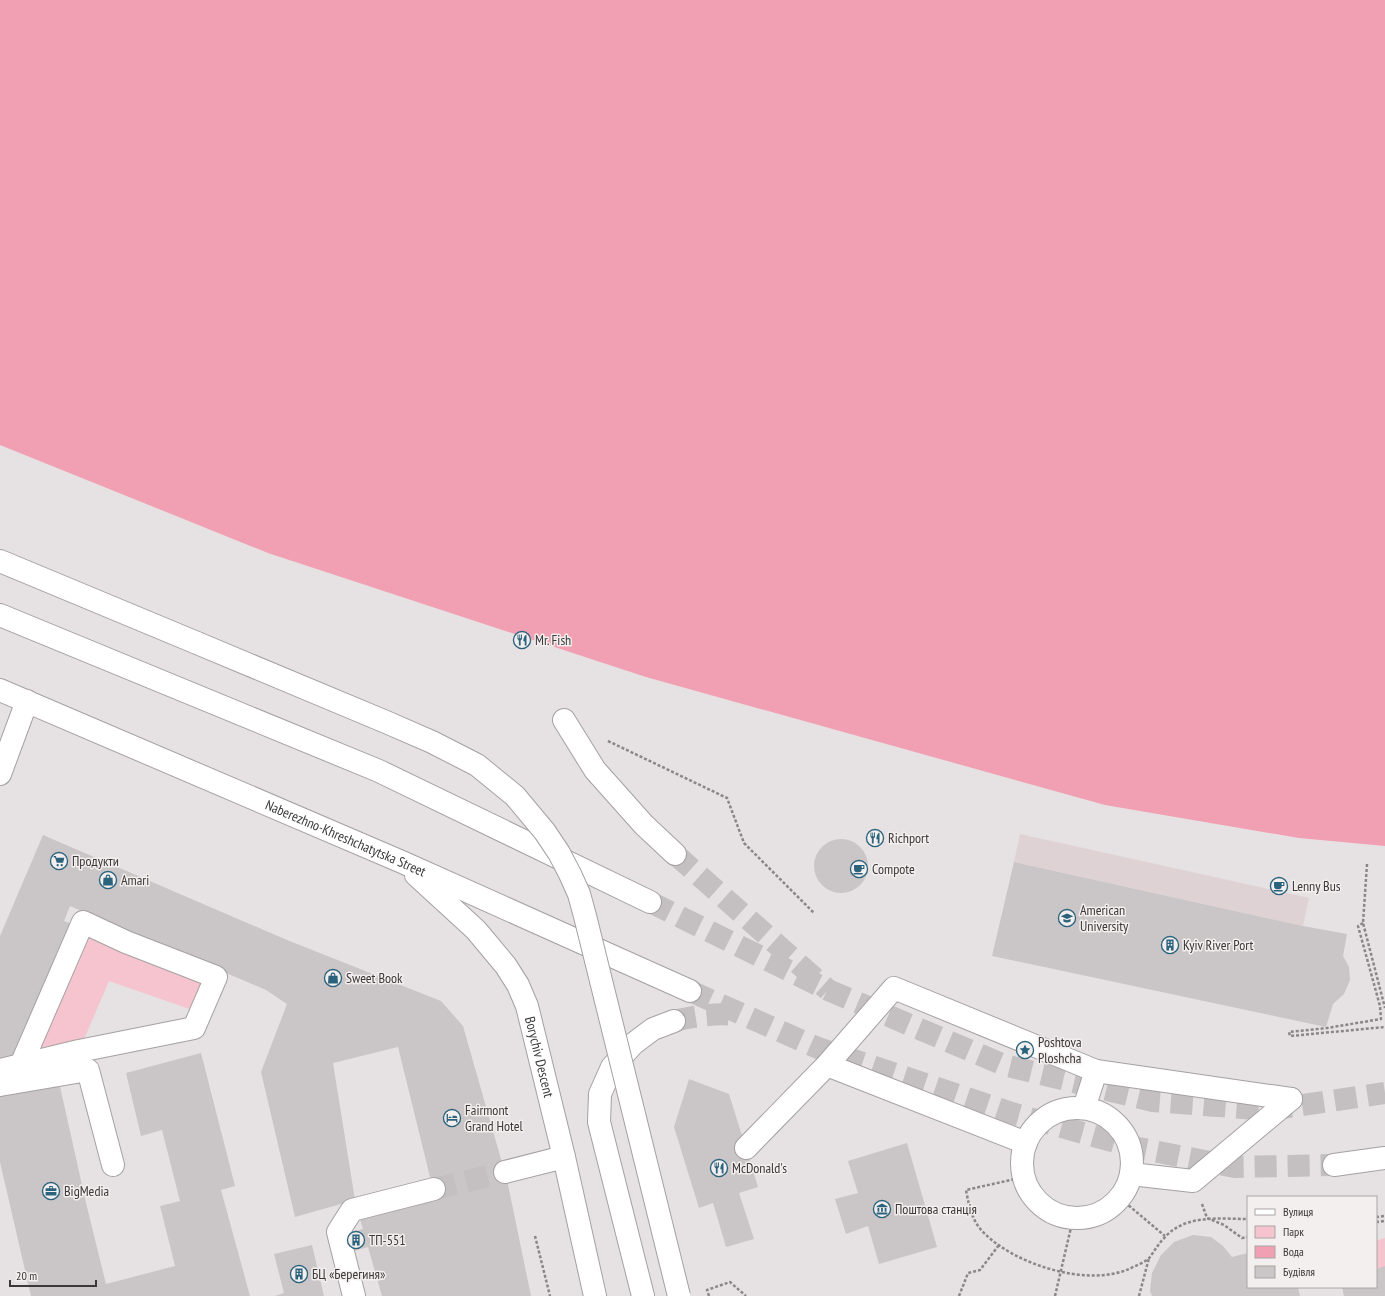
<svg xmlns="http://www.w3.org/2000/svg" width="1385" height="1296" viewBox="0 0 1385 1296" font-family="'PT Sans Narrow',sans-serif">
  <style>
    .built { fill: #dfd2d5 }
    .green { fill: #f5c4ce }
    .water { fill: #f19fb2 }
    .building { fill: #cac6c7 }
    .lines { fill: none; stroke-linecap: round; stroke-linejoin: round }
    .minor-tunnel { stroke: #c4bfc0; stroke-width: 22; stroke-dasharray: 22 11; stroke-linecap: butt }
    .major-tunnel { stroke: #c4bfc0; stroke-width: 22; stroke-dasharray: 22 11; stroke-linecap: butt }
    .minor-casing { stroke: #a5a1a1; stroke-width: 24 }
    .major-casing { stroke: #a5a1a1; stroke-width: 24 }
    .path { stroke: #8b8788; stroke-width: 2.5; stroke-dasharray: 3 2; stroke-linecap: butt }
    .minor { stroke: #fff; stroke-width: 22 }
    .major { stroke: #fff; stroke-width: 22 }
    .major-bridge-casing { stroke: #a5a1a1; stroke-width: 24; stroke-linecap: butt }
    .major-bridge { stroke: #fff; stroke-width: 22 }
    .labels { text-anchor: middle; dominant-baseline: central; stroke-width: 3; stroke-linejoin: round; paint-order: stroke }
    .poi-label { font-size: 14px; fill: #3a3838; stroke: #f3efef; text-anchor: start }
    .street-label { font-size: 14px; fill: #3a3838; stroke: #f3efef }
  </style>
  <rect width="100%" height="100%" fill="#e6e1e2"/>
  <path class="built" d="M 1020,834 L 1309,898 L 1303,926 L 1014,862 Z"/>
  <g class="green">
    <path d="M 83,922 L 216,977 L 201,1013 L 109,981 L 79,1051 L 21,1065 Z"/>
    <path d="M 1385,1238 L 1385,1296 L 1376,1287 L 1376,1241 Z"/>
  </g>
  <path class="water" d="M 0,0 L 1385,0 L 1385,846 L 1299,838 L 1105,805 L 646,677 L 268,553 L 0,445 Z"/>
  <g class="building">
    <path d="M 43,835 L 287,940 L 441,1001 L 463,1026 L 507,1180 L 531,1296 L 382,1296 L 368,1247 L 350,1252 L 345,1234 L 363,1229 L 359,1216 L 431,1181 L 398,1047 L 333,1063 L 355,1200 L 295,1217 L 261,1072 L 287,1004 L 266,990 L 70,906 L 64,921 L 74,925 L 14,1058 L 0,1062 L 0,936 Z"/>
    <circle cx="841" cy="866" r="27"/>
    <path d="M 1014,862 L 1303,926 L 1347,934 L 1343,956 L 1349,967 L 1350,980 L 1344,994 L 1333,1004 L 1326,1027 L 992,956 Z"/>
    <path d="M 201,1053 L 235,1186 L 221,1190 L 250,1296 L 31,1296 L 0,1162 L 0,1096 L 59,1082 L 86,1203 L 106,1284 L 175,1266 L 160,1206 L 180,1201 L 162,1130 L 141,1136 L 126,1073 Z"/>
    <path d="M 689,1079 L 729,1094 L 758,1187 L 739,1193 L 754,1239 L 726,1247 L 713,1203 L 699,1208 L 674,1127 Z"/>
    <path d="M 907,1143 L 937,1247 L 879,1264 L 868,1226 L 846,1234 L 835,1199 L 858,1193 L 848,1161 Z"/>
    <path d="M 1193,1235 L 1211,1237 L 1223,1246 L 1232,1257 L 1248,1253 L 1248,1287 L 1298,1287 L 1300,1296 L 1152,1296 L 1150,1291 L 1152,1273 L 1161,1255 L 1174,1242 Z"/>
    <path d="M 312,1245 L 324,1296 L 275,1296 L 284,1293 L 274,1254 Z"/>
    <path d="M 1385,1266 L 1385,1296 L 1344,1296 L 1342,1287 L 1376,1287 L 1376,1269 Z"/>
  </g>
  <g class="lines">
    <g class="minor-tunnel">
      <path d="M 675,854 L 828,990"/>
      <path d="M 434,1189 L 505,1172"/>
    </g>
    <g class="major-tunnel">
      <path d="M 650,902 L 828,990 L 1004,1065 L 1153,1101 L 1269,1110 L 1385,1093"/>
      <path d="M 690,991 L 818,1048 L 1015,1114 L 1133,1147 L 1235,1167 L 1334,1165"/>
      <path d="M 674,1021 C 695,1016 715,1013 736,1015"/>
    </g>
    <g class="minor-casing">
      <g id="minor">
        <path d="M 564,720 L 595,770 L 644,825 L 675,854"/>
        <path d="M 0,774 L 27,701"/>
        <path d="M 827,1065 L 1026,1143"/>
        <path d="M 0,1070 L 79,1051 L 194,1028 L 216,977 L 126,942 L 83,922 L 21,1065"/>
        <path d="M 1096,1071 L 1291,1099"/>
        <path d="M 0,1085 L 88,1070 L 113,1165"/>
        <circle cx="1077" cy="1163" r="55"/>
        <path d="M 746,1148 L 827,1065 L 894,988 L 1096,1071 L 1084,1108"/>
        <path d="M 505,1172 L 564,1157"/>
        <path d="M 1131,1174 L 1193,1181 L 1291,1099"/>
        <path d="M 354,1296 L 338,1232 L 352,1210 L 434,1189"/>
      </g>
    </g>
    <g class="major-casing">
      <g id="major">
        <path d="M 0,561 L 197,643"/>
        <path d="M 0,615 L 379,771 L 650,902"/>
        <path id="s1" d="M 0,690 L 402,862 L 690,991"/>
        <path id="s2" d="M 416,875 L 476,930 L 506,966 L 518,985 L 527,1006 L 564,1157 L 595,1296"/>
        <path d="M 1334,1165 L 1385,1158"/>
        <path d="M 643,1296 L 599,1122 L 600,1094 L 612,1067 L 633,1044 L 653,1029 L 674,1021"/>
      </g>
    </g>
    <g class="path">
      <path d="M 608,741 L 727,798 L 744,843 L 814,913"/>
      <path d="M 1367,864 L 1363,923 L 1385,1008"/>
      <path d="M 1363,923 L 1358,926 L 1380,1006 L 1381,1019 L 1327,1028 L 1289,1032 L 1290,1036 L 1385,1027"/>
      <path d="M 1024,1177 L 966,1190 C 969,1206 972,1222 985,1234 C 1017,1265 1087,1287 1129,1269 C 1135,1266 1146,1262 1150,1257 C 1155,1250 1159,1243 1165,1237 C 1186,1214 1219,1219 1248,1219"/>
      <path d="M 1121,1199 L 1165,1236"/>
      <path d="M 1202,1204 L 1207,1218 L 1224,1225 L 1242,1238 L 1248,1237"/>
      <path d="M 1376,1217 L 1385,1216"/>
      <path d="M 1376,1222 L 1385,1221"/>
      <path d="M 535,1236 L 550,1296"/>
      <path d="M 709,1296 L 707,1290 L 730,1282 L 746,1296"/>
      <path d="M 959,1296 L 968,1273 L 980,1270 L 999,1245"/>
      <path d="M 1055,1296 L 1073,1219"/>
      <path d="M 1139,1296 L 1149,1258"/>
    </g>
    <use href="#minor" class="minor"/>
    <use href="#major" class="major"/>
    <g class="major-bridge-casing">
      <path id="major-bridge" d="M 197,643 L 386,722 L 432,742 L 477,765 L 515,796 L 545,832 L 559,853 L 570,874 L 579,894 L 585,916 L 679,1296"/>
    </g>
    <use href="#major-bridge" class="major-bridge"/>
  </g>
  <defs>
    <g id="restaurant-ring" transform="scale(0.9)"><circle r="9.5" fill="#f3efef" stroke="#2b637d" stroke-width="1.5"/><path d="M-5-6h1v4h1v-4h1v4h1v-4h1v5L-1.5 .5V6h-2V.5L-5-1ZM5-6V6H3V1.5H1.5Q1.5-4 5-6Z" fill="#2b637d"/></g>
    <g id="supermarket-ring" transform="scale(0.9)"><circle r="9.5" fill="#f3efef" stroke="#2b637d" stroke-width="1.5"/><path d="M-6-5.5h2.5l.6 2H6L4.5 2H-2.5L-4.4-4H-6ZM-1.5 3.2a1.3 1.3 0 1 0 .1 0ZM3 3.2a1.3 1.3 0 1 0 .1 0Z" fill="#2b637d"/></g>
    <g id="cafe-ring" transform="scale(0.9)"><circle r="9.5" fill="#f3efef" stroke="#2b637d" stroke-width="1.5"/><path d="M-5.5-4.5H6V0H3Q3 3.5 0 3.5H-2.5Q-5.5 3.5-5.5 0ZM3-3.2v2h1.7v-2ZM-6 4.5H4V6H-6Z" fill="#2b637d"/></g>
    <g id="shop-ring" transform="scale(0.9)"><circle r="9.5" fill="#f3efef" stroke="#2b637d" stroke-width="1.5"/><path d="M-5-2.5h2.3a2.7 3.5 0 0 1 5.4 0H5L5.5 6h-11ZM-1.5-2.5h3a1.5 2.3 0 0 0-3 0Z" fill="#2b637d"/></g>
    <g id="university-ring" transform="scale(0.9)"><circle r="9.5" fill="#f3efef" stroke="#2b637d" stroke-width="1.5"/><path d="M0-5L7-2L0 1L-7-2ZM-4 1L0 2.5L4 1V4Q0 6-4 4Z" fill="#2b637d"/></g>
    <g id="building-ring" transform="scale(0.9)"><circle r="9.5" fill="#f3efef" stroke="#2b637d" stroke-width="1.5"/><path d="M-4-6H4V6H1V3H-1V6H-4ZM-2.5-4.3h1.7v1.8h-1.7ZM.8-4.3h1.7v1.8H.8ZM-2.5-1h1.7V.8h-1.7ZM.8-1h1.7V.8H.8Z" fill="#2b637d"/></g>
    <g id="sight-ring" transform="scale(0.9)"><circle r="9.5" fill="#f3efef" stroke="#2b637d" stroke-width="1.5"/><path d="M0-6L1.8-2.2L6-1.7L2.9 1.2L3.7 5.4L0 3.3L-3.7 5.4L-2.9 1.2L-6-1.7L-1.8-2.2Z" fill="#2b637d"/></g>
    <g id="hotel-ring" transform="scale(0.9)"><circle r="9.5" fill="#f3efef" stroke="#2b637d" stroke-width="1.5"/><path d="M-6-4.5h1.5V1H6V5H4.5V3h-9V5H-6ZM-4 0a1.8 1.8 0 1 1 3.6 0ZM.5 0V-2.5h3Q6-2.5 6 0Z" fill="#2b637d"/></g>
    <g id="office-ring" transform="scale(0.9)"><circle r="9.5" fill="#f3efef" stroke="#2b637d" stroke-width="1.5"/><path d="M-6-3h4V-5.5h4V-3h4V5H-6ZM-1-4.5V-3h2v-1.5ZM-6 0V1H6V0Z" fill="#2b637d"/></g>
    <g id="museum-ring" transform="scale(0.9)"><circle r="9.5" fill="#f3efef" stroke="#2b637d" stroke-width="1.5"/><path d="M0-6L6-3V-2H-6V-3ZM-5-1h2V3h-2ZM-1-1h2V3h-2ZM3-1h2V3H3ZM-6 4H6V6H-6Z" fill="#2b637d"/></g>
  </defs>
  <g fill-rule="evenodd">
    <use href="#restaurant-ring" x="522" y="640"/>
    <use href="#restaurant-ring" x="875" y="838"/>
    <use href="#supermarket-ring" x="59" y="861"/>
    <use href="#cafe-ring" x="859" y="869"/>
    <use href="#shop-ring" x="108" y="880"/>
    <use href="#cafe-ring" x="1279" y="886"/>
    <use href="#university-ring" x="1067" y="918"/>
    <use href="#building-ring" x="1170" y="945"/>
    <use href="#shop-ring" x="333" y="978"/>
    <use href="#sight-ring" x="1025" y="1050"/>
    <use href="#hotel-ring" x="452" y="1118"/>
    <use href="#restaurant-ring" x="719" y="1168"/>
    <use href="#office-ring" x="51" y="1191"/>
    <use href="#museum-ring" x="882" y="1209"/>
    <use href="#building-ring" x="356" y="1240"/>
    <use href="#building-ring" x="299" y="1274"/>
  </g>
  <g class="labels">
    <g class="poi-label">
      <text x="535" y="640">Mr. Fish</text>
      <text x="888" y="838">Richport</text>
      <text x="72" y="861">Продукти</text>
      <text x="872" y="869">Compote</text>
      <text x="121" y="880">Amari</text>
      <text x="1292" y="886">Lenny Bus</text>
      <text x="1080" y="910">American<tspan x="1080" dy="16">University</tspan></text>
      <text x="1183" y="945">Kyiv River Port</text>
      <text x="346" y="978">Sweet Book</text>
      <text x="1038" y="1042">Poshtova<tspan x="1038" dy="16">Ploshcha</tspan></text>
      <text x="465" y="1110">Fairmont<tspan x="465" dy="16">Grand Hotel</tspan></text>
      <text x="732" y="1168">McDonald's</text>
      <text x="64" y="1191">BigMedia</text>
      <text x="895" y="1209">Поштова станція</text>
      <text x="369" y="1240">ТП-551</text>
      <text x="312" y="1274">БЦ «Берегиня»</text>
    </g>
    <g class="street-label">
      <text stroke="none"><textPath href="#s1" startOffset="376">Naberezhno-Khreshchatytska Street</textPath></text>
      <text stroke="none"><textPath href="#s2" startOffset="226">Borychiv Descent</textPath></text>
    </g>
  </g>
  <rect x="1247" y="1196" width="130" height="92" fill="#f3efef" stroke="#a9a6a6"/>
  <rect x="1255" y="1209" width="20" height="6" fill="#ffffff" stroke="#a9a6a6"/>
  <text x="1283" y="1216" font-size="12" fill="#3a3838">Вулиця</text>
  <rect x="1255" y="1226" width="20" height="12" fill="#f5c4ce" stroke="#a9a6a6"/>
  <text x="1283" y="1236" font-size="12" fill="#3a3838">Парк</text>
  <rect x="1255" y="1246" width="20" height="12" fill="#f19fb2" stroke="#a9a6a6"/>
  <text x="1283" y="1256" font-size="12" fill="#3a3838">Вода</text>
  <rect x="1255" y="1266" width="20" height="12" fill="#cac6c7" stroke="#a9a6a6"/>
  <text x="1283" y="1276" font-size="12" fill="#3a3838">Будівля</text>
  <path d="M10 1280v6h86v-6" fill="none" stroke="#3a3838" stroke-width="2"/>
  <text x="16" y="1280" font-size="12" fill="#3a3838" stroke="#f3efef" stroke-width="3" paint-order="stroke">20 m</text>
</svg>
